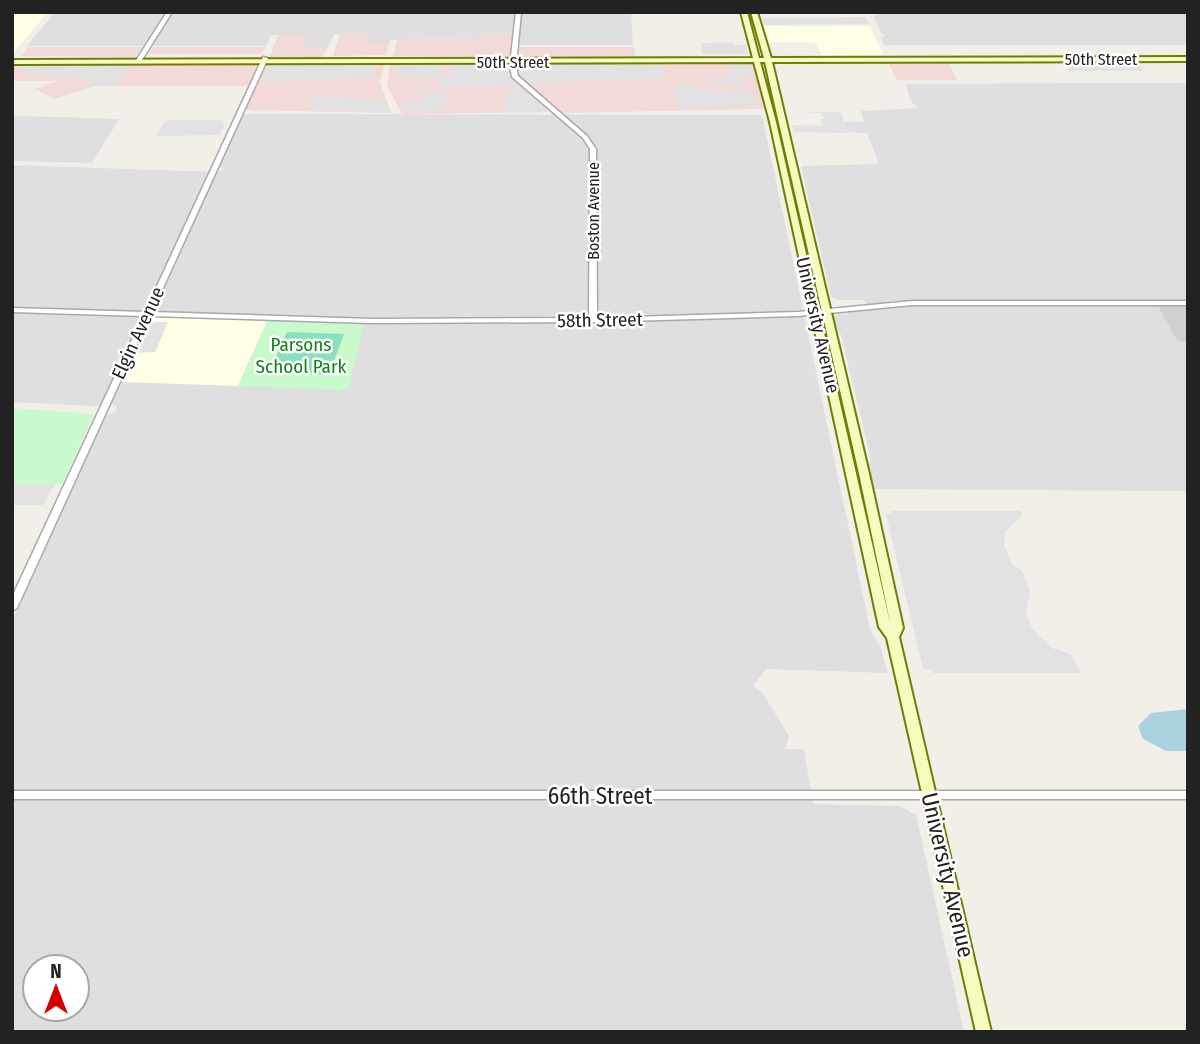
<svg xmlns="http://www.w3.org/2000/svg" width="1200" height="1044" viewBox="0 0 1200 1044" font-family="'Fira Sans Condensed',sans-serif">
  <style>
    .residential { fill: #e0dfdf; fill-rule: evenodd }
    .commercial { fill: #f2dad9 }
    .education { fill: #ffffe5 }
    .religious { fill: #d0d0d0 }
    .park { fill: #c8facc }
    .pitch { fill: #88e0be }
    .parking { fill: #e2e2e2 }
    .water { fill: #aad3df }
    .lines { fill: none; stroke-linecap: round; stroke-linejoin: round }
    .tertiary-casing { stroke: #a9a9a9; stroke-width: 3 }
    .secondary-casing { stroke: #707d05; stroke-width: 4 }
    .tertiary { fill: #fff; fill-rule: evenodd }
    .secondary { fill: #f7fabf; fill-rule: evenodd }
    .labels { text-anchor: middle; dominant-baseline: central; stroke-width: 5; stroke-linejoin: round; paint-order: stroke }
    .far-street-label { font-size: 16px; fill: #222; stroke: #fff }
    .street-label { font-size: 19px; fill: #222; stroke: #fff }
    .park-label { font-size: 19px; fill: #0c8416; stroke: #fff }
    .near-street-label { font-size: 23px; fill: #222; stroke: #fff }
  </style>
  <rect width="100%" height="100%" fill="#f2efe9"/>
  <g class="residential">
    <path d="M 55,12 L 741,12 L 741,13 L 631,14 L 633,45 L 516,45 L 517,34 L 482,34 L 481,39 L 390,40 L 389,43 L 365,43 L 367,34 L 334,34 L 328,47 L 302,47 L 306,35 L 271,35 L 266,46 L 27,46 Z"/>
    <path d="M 758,12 L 1188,12 L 1188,45 L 884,45 L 881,37 L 886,36 L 881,33 L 874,18 L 878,14 Z"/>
    <path d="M 1188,83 L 1188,491 L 872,489 L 867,469 L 871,459 L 841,335 L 831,316 L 869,309 L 864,300 L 838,300 L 831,297 L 801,166 L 879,164 L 867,133 L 847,132 L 844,121 L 864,122 L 861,111 L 920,108 L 913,104 L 909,95 L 906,86 L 910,84 Z"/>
    <path d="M 247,114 L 762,115 L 870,629 L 882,650 L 887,673 L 766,669 L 753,686 L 762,692 L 789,736 L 785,749 L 804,749 L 813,804 L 900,806 L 916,815 L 964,1032 L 12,1032 L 12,622 L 106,415 L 115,412 L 117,407 L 111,403 L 93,406 L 12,402 L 12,165 L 216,172 L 223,170 L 219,165 L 242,115 ZM 35,967 L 77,967 L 77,1009 L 35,1009 Z"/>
    <path d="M 12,116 L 58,117 L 119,119 L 92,163 L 12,161 Z"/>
  </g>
  <g class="commercial">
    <path d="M 340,34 L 368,34 L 366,43 L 389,43 L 386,55 L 333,56 Z"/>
    <path d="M 482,34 L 513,34 L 510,56 L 393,56 L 397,40 L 481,39 Z"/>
    <path d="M 278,35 L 307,35 L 303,47 L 328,47 L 322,57 L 270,57 Z"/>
    <path d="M 28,47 L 143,47 L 134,57 L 21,56 Z"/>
    <path d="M 151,47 L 266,47 L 261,54 L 146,54 Z"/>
    <path d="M 517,47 L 634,47 L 635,56 L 520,57 L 516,56 Z"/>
    <path d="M 19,63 L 255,63 L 258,64 L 248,86 L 95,86 L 54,99 L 35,89 L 58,81 L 12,81 L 12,68 Z"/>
    <path d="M 379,63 L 384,64 L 380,82 L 391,113 L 246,110 L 267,64 Z"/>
    <path d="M 396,63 L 507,63 L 513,80 L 549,112 L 402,114 L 387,85 L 390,65 Z"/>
    <path d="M 521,63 L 752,63 L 756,65 L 764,109 L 562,113 L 519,78 L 517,65 Z"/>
    <path d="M 949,63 L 957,80 L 897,80 L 889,64 Z"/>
  </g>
  <g class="education">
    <path d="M 12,12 L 48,12 L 12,55 Z"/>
    <path d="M 764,26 L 870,26 L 884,55 L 821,55 L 818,45 L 813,42 L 768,42 Z"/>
    <path d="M 155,317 L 267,321 L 238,386 L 122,382 L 150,320 Z"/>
  </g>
  <path class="religious" d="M 1164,305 L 1188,305 L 1188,343 L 1177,340 L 1159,308 Z"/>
  <g class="park">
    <path d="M 267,321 L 364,324 L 348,390 L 239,386 Z"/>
    <path d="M 12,408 L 94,414 L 62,484 L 12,484 Z"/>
  </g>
  <path class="pitch" d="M 287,332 L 344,334 L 329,375 L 269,373 Z"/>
  <g class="parking">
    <path d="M 866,17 L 869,24 L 764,25 L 762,18 Z"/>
    <path d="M 734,42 L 735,45 L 746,45 L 747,54 L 702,54 L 701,43 Z"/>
    <path d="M 1065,63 L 1139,64 L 1144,71 L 1069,71 Z"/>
    <path d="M 24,64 L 68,66 L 131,64 L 126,67 L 117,86 L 96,86 L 78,77 L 61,75 L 45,79 L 48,74 L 22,74 L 24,70 L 16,70 Z"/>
    <path d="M 270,64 L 314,65 L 376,64 L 373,77 L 268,82 L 268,78 L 261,78 Z"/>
    <path d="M 397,64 L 443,64 L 441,77 L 448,77 L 452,64 L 500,64 L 516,85 L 438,87 L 440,77 L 397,77 L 394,74 Z"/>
    <path d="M 729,64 L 749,64 L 752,76 L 743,76 L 742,85 L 716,84 L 711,77 L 732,77 Z"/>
    <path d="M 519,65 L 664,65 L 666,78 L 528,83 L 525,77 L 520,76 Z"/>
    <path d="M 674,84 L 698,84 L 699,90 L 754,91 L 757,107 L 677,109 Z"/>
    <path d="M 520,88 L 545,109 L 541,112 L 500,112 L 506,110 L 508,89 Z"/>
    <path d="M 424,91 L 433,94 L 452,94 L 442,109 L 408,111 L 401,108 L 402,102 L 421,101 Z"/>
    <path d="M 313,96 L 385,101 L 389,112 L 307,110 Z"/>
    <path d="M 797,112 L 841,112 L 847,133 L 795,132 L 792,125 L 823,126 L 821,119 L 824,118 L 822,113 Z"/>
    <path d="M 170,120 L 223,120 L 221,123 L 225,124 L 220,135 L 156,136 L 165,121 Z"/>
    <path d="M 151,322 L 168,322 L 155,352 L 137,353 Z"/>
    <path d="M 12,484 L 55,484 L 43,505 L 12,505 Z"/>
    <path d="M 891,511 L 1021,511 L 1022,515 L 1005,532 L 1004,545 L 1012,564 L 1022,571 L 1027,584 L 1030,592 L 1026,611 L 1032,629 L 1052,648 L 1071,654 L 1081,673 L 933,673 L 932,669 L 923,669 L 886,514 L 891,514 Z"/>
  </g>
  <path class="water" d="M 1188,709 L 1188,751 L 1166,751 L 1143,739 L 1138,726 L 1151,713 Z"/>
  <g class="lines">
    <g class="tertiary-casing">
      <g id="tertiary">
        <path d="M 167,12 L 172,12 L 140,63 L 136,63 L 135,62 Z"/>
        <path d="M 516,12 L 521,12 L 516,65 L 518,76 L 587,136 L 596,149 L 597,318 L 798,312 L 912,301 L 1188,301 L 1188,305 L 912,305 L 798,316 L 593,322 L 371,323 L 150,316 L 17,608 L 12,611 L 12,597 L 143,316 L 12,312 L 12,308 L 145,312 L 263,57 L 268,58 L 152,312 L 371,319 L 589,318 L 590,149 L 583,138 L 512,77 L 510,65 Z"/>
        <rect x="12" y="791" width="1176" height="8"/>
      </g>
    </g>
    <g class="secondary-casing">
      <path id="secondary" d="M 741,12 L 747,12 L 759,58 L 764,58 L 751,12 L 757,12 L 771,58 L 1188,57 L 1188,61 L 772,62 L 870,478 L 903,628 L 899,637 L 991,1032 L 976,1032 L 887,638 L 879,627 L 770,122 L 754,62 L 12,64 L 12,60 L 753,58 ZM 760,62 L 765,62 L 860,478 L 891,627 L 776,122 Z"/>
    </g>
    <use href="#tertiary" class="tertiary"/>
    <use href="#secondary" class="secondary"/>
  </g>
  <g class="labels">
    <g class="far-street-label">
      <text x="1101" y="59">50th Street</text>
      <text x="513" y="62">50th Street</text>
      <text transform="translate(593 211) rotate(-90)">Boston Avenue</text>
    </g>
    <g class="street-label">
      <text transform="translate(600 320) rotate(-1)">58th Street</text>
      <text transform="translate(818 325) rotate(77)">University Avenue</text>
      <text transform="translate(138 333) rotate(-65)">Elgin Avenue</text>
    </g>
    <g class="park-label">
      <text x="301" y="344">Parsons<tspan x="301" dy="22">School Park</tspan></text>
    </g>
    <g class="near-street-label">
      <text x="600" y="796">66th Street</text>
      <text transform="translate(948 875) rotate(77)">University Avenue</text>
    </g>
  </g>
  <rect width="1200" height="1044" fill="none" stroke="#222222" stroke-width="28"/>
  <g transform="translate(56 988)"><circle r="33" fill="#ffffff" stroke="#a7a7a7" stroke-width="2"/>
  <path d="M0-5L12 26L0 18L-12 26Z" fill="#d40000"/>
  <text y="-10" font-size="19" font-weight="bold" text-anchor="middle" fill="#222222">N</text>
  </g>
</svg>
